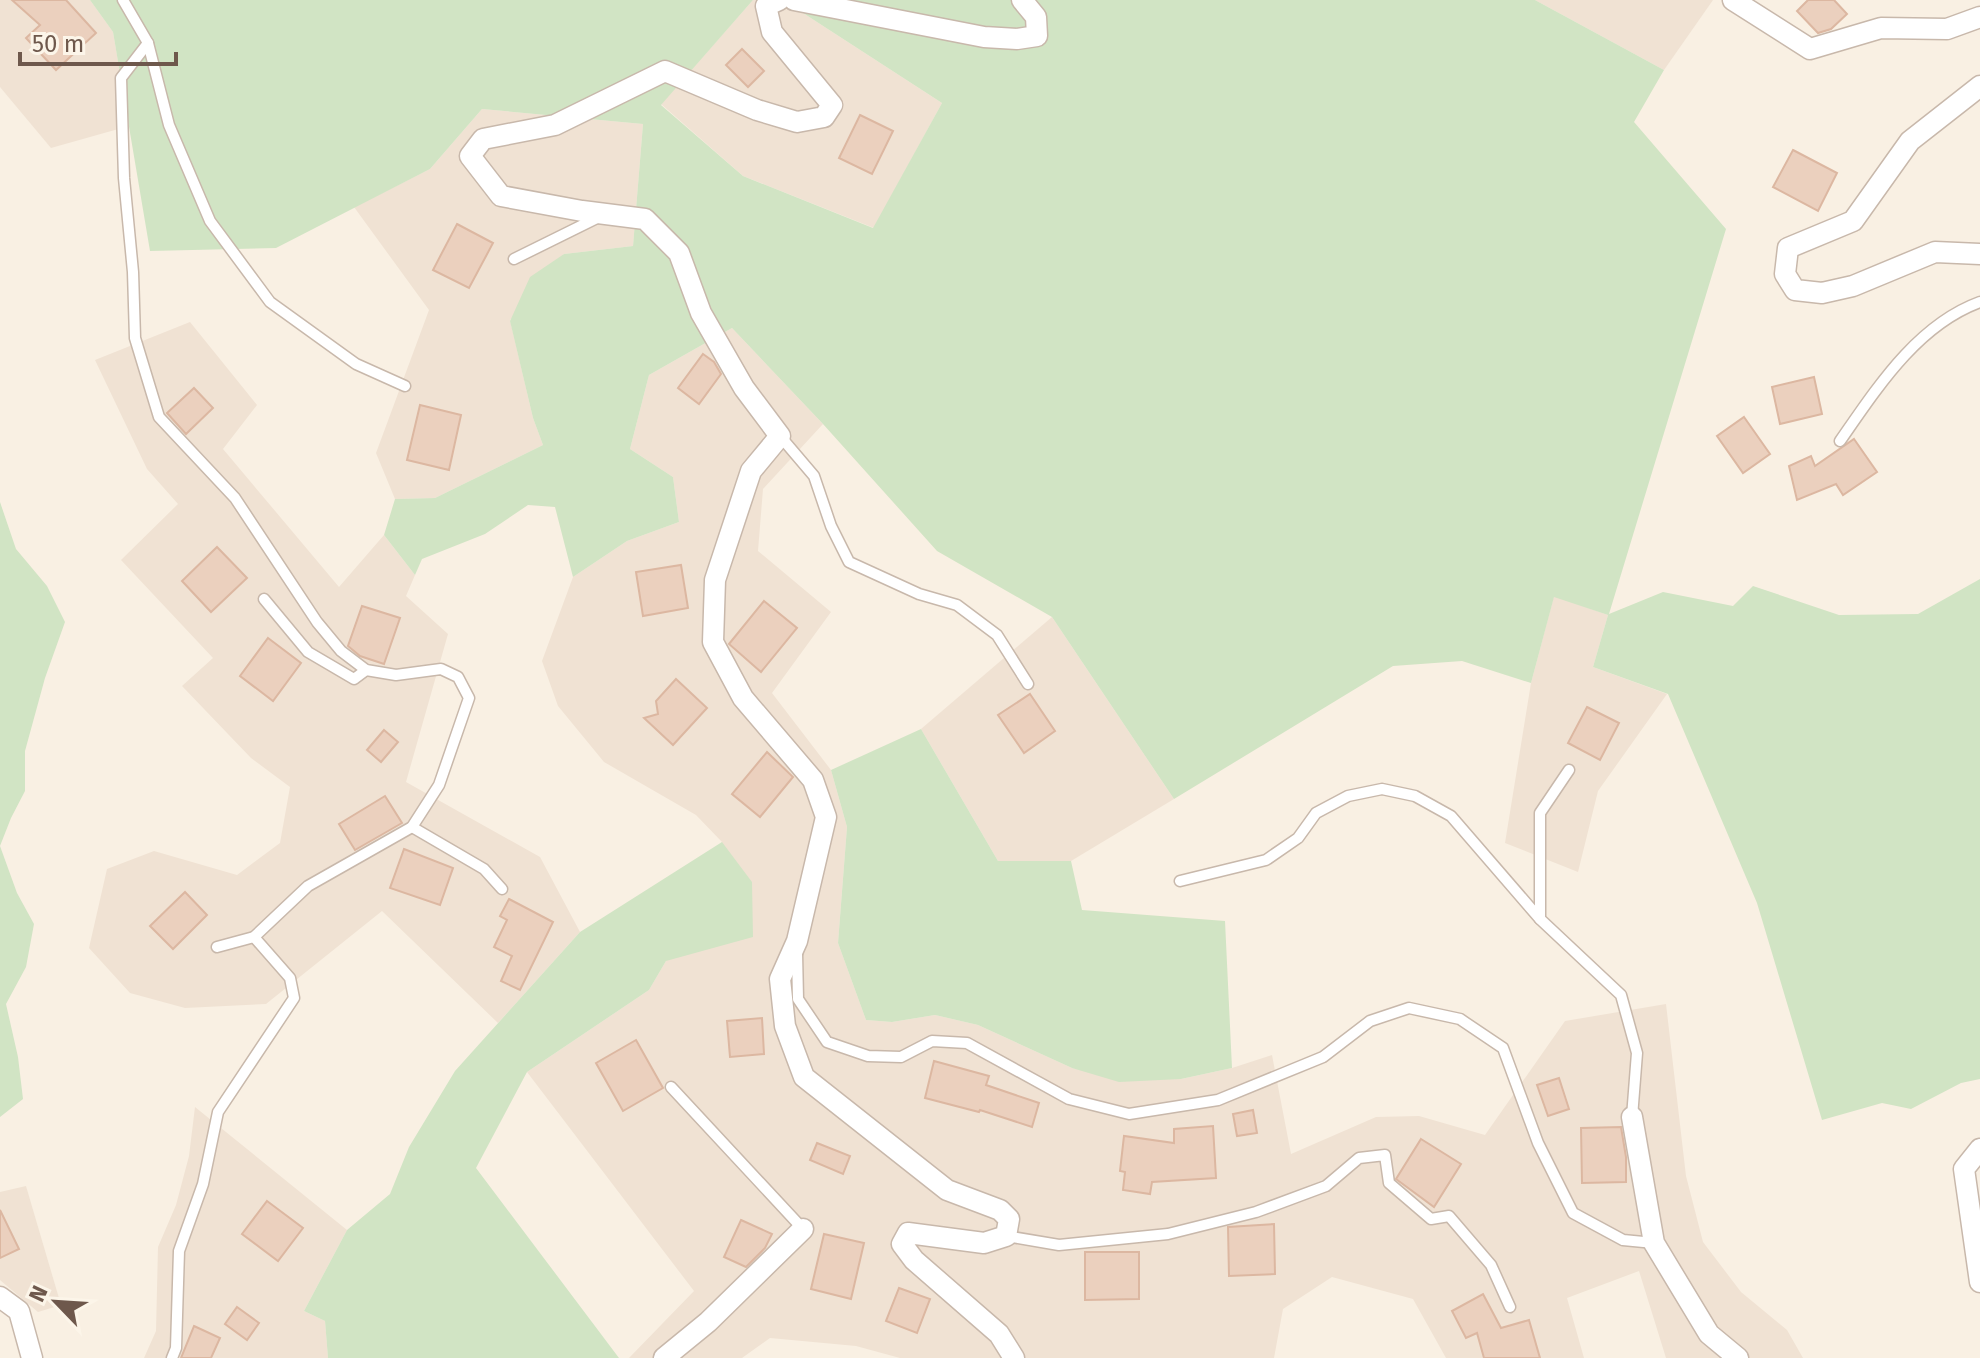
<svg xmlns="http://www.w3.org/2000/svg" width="1980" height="1358" viewBox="0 0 1980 1358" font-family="'Fira Sans',sans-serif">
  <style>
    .residential { fill: #f0e2d3 }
    .green { fill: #d1e4c4 }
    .building { fill: #ebd0be; stroke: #dcb7a1; stroke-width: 2 }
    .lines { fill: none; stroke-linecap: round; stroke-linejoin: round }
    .lane-casing { stroke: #c8b8ab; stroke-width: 13 }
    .street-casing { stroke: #c8b8ab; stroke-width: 23 }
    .lane { stroke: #fff; stroke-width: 10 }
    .street { stroke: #fff; stroke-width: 20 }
  </style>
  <rect width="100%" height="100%" fill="#f9f0e3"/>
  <g class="residential">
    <path d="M 0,0 L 90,0 L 113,32 L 129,126 L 51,148 L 0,87 Z"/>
    <path d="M 753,0 L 783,0 L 942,103 L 874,228 L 743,176 L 661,104 Z"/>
    <path d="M 1535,0 L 1713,0 L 1664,70 Z"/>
    <path d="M 482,109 L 643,124 L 633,246 L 564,254 L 510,320 L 533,418 L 543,445 L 435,498 L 395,499 L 376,453 L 429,310 L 354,207 L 430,169 Z"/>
    <path d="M 190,322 L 257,405 L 223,449 L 339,587 L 384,535 L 415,575 L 406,596 L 448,634 L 406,782 L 540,857 L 580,932 L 498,1023 L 382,911 L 266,1004 L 185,1008 L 130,993 L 89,948 L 107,869 L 154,851 L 237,875 L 280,843 L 290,787 L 251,758 L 182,686 L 213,658 L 121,560 L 178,504 L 147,469 L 95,360 Z"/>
    <path d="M 732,328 L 823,424 L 763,489 L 758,551 L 831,612 L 772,693 L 831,770 L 847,827 L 838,943 L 866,1020 L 892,1022 L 935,1015 L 978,1025 L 1072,1068 L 1181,1079 L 1232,1068 L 1272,1055 L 1291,1154 L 1376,1117 L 1419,1116 L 1485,1135 L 1565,1021 L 1666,1004 L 1686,1176 L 1703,1242 L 1741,1292 L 1787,1330 L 1803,1358 L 1666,1358 L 1639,1271 L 1567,1298 L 1584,1358 L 1446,1358 L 1413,1299 L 1332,1277 L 1283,1309 L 1274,1358 L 900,1358 L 856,1346 L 770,1338 L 742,1358 L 629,1358 L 694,1291 L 527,1072 L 649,990 L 666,961 L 722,842 L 696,815 L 604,762 L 558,706 L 542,661 L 573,577 L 627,541 L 679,522 L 673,477 L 630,449 L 649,375 Z"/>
    <path d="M 1554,596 L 1608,615 L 1593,667 L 1667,694 L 1598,791 L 1578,872 L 1505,843 L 1531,683 Z"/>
    <path d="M 1052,617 L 1174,799 L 1071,861 L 998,861 L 921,729 Z"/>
    <path d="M 195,1107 L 347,1230 L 304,1311 L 325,1321 L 328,1358 L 144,1358 L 156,1331 L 158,1247 L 176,1205 L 189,1156 Z"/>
    <path d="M 26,1186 L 61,1305 L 38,1312 L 0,1280 L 0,1192 Z"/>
  </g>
  <g class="green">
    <path d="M 90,0 L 753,0 L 661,105 L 743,176 L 873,228 L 942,103 L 783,0 L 1535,0 L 1664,70 L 1634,122 L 1726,229 L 1609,614 L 1663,592 L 1733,606 L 1753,586 L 1839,615 L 1918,614 L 1980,579 L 1980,1079 L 1961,1083 L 1911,1109 L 1882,1103 L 1822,1120 L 1757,903 L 1668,694 L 1593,667 L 1608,615 L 1554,597 L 1531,683 L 1462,661 L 1393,666 L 1174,799 L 1052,617 L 937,551 L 823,424 L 732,328 L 649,375 L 630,449 L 673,477 L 679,522 L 627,541 L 573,577 L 555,507 L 528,505 L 485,534 L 422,559 L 415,575 L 384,535 L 395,499 L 435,498 L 543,445 L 533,418 L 510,321 L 530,277 L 564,254 L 633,246 L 643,124 L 482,109 L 430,169 L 276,248 L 150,251 L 113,32 Z"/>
    <path d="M 0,502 L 16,549 L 47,586 L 65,622 L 45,678 L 25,751 L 25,791 L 11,818 L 0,846 L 17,893 L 34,924 L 26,967 L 6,1004 L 18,1057 L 23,1099 L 0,1117 Z"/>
    <path d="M 921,729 L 998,861 L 1071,861 L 1082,910 L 1225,921 L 1232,1068 L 1181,1079 L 1119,1082 L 1072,1068 L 978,1025 L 935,1015 L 892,1022 L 866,1020 L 838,943 L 847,827 L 831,770 Z"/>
    <path d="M 722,842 L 752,882 L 753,937 L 666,961 L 649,990 L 527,1072 L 476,1168 L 619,1358 L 328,1358 L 325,1321 L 304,1311 L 347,1230 L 390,1194 L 409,1147 L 455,1071 L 580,932 Z"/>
  </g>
  <g class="building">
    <path d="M 12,0 L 66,0 L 96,33 L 56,70 L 26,38 L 40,25 Z"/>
    <path d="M 1808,0 L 1834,0 L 1847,14 L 1831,29 L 1818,33 L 1797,11 Z"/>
    <path d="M 742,49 L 764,71 L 748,87 L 726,65 Z"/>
    <path d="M 860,115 L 893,131 L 872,174 L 839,158 Z"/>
    <path d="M 1793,150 L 1837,173 L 1818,211 L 1773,187 Z"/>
    <path d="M 457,224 L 493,243 L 469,288 L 433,270 Z"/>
    <path d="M 703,354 L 714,362 L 721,374 L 699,404 L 678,388 Z"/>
    <path d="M 1814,377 L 1822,414 L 1780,424 L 1772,387 Z"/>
    <path d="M 194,388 L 213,408 L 186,434 L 167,413 Z"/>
    <path d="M 420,405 L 461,415 L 449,470 L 407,460 Z"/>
    <path d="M 1744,417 L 1770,454 L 1743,473 L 1717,436 Z"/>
    <path d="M 1854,439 L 1877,472 L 1843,495 L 1836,484 L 1797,500 L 1789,466 L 1811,456 L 1815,466 Z"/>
    <path d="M 217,547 L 247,578 L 211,612 L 182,581 Z"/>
    <path d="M 681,565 L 688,608 L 643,616 L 636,572 Z"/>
    <path d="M 764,601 L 797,628 L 761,672 L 729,644 Z"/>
    <path d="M 362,606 L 400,618 L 384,664 L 360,656 L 348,646 Z"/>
    <path d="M 268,638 L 301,663 L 273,701 L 240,676 Z"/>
    <path d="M 676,679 L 707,708 L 673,745 L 644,718 L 658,714 L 656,701 Z"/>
    <path d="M 1030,694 L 1055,731 L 1024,753 L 998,715 Z"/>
    <path d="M 1587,707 L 1619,723 L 1600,760 L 1568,743 Z"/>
    <path d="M 384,730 L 398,742 L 381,762 L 367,750 Z"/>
    <path d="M 767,752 L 793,777 L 760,817 L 732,794 Z"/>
    <path d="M 385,796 L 402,823 L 355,850 L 339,824 Z"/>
    <path d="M 404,849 L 453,868 L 440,905 L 390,888 Z"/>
    <path d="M 185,892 L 207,915 L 173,949 L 150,926 Z"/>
    <path d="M 509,899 L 553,922 L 520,990 L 501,981 L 512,956 L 494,947 L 507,920 L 500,916 Z"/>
    <path d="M 762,1018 L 764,1054 L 730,1057 L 727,1021 Z"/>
    <path d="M 636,1040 L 663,1088 L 623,1111 L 596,1063 Z"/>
    <path d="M 934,1061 L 989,1076 L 986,1085 L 1039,1103 L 1032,1127 L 980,1110 L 979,1112 L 925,1098 Z"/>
    <path d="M 1559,1078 L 1569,1109 L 1548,1116 L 1537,1085 Z"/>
    <path d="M 1253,1110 L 1257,1133 L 1237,1136 L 1233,1114 Z"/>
    <path d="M 1213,1126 L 1216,1178 L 1152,1182 L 1150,1194 L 1123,1190 L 1125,1172 L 1120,1171 L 1124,1136 L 1174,1143 L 1174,1129 Z"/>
    <path d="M 1621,1127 L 1626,1157 L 1626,1182 L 1582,1183 L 1581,1128 Z"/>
    <path d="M 1421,1139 L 1461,1164 L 1434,1207 L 1396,1179 Z"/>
    <path d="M 817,1143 L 850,1156 L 843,1174 L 810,1160 Z"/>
    <path d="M 267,1201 L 303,1228 L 278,1261 L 242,1234 Z"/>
    <path d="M 0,1210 L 19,1249 L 0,1258 Z"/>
    <path d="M 741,1220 L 772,1234 L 765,1248 L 746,1267 L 724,1257 Z"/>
    <path d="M 1274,1224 L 1275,1274 L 1229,1276 L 1228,1227 Z"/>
    <path d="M 824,1234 L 864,1243 L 851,1299 L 811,1289 Z"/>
    <path d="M 1085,1252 L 1139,1252 L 1139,1299 L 1085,1300 Z"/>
    <path d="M 899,1288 L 930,1299 L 917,1333 L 886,1321 Z"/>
    <path d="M 1483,1294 L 1501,1328 L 1529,1320 L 1540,1358 L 1484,1358 L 1477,1333 L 1466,1338 L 1452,1311 Z"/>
    <path d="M 237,1307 L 259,1323 L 247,1340 L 225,1324 Z"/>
    <path d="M 194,1326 L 220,1338 L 211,1358 L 181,1358 Z"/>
  </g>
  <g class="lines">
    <g class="lane-casing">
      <g id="lane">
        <path d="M 123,0 L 148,43 L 169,125 L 210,221 L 270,302 L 356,364 L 405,386"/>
        <path d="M 148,43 L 121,78 L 124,178 L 133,272 L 135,338 L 159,417 L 235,498 L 317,622 L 341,651 L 366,670 L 396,675 L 441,669 L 458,677 L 469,698 L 439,785 L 412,827 L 308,886 L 254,937 L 217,947"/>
        <path d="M 514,259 L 599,217"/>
        <path d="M 780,436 L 814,476 L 831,526 L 849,562 L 919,594 L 957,605 L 997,635 L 1028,684"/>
        <path d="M 1840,441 C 1877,388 1917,325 1980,302"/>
        <path d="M 264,599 L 308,652 L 354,679 L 366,670"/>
        <path d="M 1569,770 L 1540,813 L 1540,919 L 1621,995 L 1637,1053 L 1632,1117"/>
        <path d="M 412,827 L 484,869 L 502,889"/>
        <path d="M 1180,881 L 1266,860 L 1298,838 L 1316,813 L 1348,796 L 1382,789 L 1415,796 L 1451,816 L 1540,919"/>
        <path d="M 797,953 L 798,999 L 827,1042 L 868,1056 L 901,1057 L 932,1041 L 967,1043 L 1069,1099 L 1129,1114 L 1218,1100 L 1323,1057 L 1370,1021 L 1409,1008 L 1460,1019 L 1503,1048 L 1538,1143 L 1573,1213 L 1623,1240 L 1654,1243"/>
        <path d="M 671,1087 L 803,1229"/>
        <path d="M 1006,1236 L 1059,1245 L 1168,1234 L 1256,1212 L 1326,1186 L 1359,1158 L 1385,1155 L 1389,1183 L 1431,1219 L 1449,1216 L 1491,1265 L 1510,1307"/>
        <path d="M 172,1358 L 176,1348 L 179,1251 L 203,1184 L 218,1112 L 294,998 L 290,978 L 254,937"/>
      </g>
    </g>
    <g class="street-casing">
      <g id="street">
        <path d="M 779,0 L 766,6 L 772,32 L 832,105 L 824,117 L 797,122 L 757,110 L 665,71 L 555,125 L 483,139 L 470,156 L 501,196 L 582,211 L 645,219 L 679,253 L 701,313 L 744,388 L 780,436 L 751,471 L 715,580 L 713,642 L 743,698 L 813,780 L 826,817 L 797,941 L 780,979 L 785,1026 L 804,1077 L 947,1190 L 1000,1210 L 1009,1219 L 1006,1236 L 984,1243 L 908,1233 L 902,1244 L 914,1260 L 999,1334 L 1014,1358"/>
        <path d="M 794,0 L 984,37 L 1017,39 L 1037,36 L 1036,17 L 1022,0"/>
        <path d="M 1733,0 L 1810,49 L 1881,28 L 1947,29 L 1980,17"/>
        <path d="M 1980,86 L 1910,141 L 1853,221 L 1788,248 L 1785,274 L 1795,290 L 1822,293 L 1853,286 L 1935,252 L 1980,254"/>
        <path d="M 1632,1117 L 1654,1243 L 1709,1334 L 1738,1358"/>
        <path d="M 1980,1149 L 1964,1169 L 1980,1282"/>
        <path d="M 0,1297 L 19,1311 L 32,1358"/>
        <path d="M 664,1358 L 708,1322 L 803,1229"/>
      </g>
    </g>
    <use href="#lane" class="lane"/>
    <use href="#street" class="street"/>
  </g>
  <g transform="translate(56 1302) rotate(295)" stroke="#fcf5e9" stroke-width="6" paint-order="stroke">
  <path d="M0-6L14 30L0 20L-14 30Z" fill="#6e584c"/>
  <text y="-12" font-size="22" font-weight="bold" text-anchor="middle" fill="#6e584c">N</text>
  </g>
  <path d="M20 52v12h156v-12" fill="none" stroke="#6e584c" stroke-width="4"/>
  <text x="32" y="52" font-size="24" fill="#6e584c" stroke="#fcf5e9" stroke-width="6" paint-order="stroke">50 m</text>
</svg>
